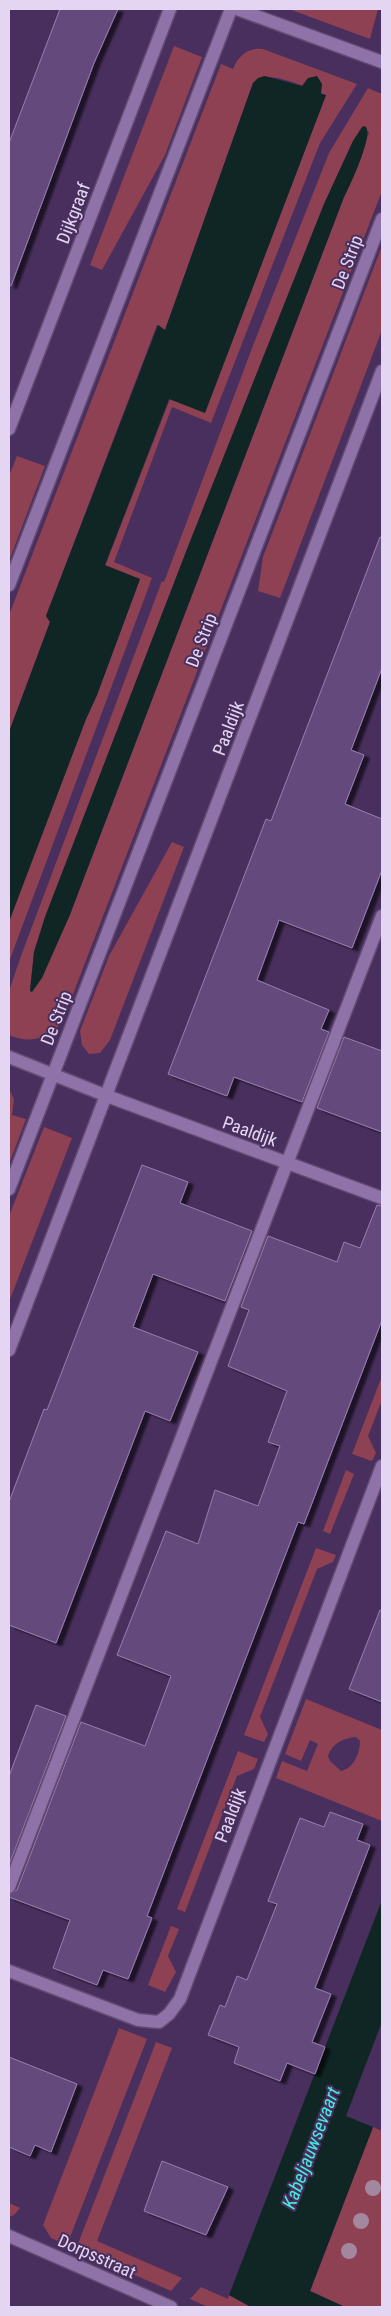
<svg xmlns="http://www.w3.org/2000/svg" width="391" height="2316" viewBox="0 0 391 2316" font-family="'Roboto Condensed',sans-serif">
  <style>
    .green { fill: #8d4152; fill-rule: evenodd }
    .water { fill: #102624 }
    .building { fill: #644a7b; stroke: #997db2; filter: url(#shadow) }
    .lines { fill: none; stroke-linecap: round; stroke-linejoin: round }
    .service-casing { stroke: #624b73; stroke-width: 15 }
    .minor-casing { stroke: #624b73; stroke-width: 15 }
    .tertiary-casing { stroke: #624b73; stroke-width: 15 }
    .service { stroke: #8f73a8; stroke-width: 12 }
    .minor { stroke: #8f73a8; stroke-width: 12 }
    .tertiary { stroke: #8f73a8; stroke-width: 12 }
    .tree { fill: #a3879e }
    .labels { text-anchor: middle; dominant-baseline: central; stroke-width: 4; stroke-linejoin: round; paint-order: stroke }
    .street-label { font-size: 18px; fill: #e4d5f2; stroke: #492f5e }
    .water-label { font-size: 19px; font-style: italic; fill: #42eee2; stroke: #492f5e }
  </style>
  <defs>
    <filter id="shadow"><feDropShadow dx="5.5" dy="3" stdDeviation="1" flood-color="#0009"/></filter>
  </defs>
  <rect width="100%" height="100%" fill="#492f5e"/>
  <g class="green">
    <path d="M 289,9 L 378,9 L 370,39 Z"/>
    <path d="M 174,46 L 202,57 L 165,155 L 102,270 L 90,265 Z"/>
    <path d="M 263,49 L 357,84 L 320,143 L 211,423 L 172,407 L 114,562 L 152,578 L 9,962 L 9,922 L 11,914 L 86,719 L 97,695 L 140,579 L 105,566 L 170,399 L 205,412 L 326,95 C 308,89 268,67 253,83 L 165,330 L 157,325 L 46,616 L 50,622 L 9,732 L 9,615 L 221,64 L 233,69 C 238,56 248,47 263,49 Z"/>
    <path d="M 368,88 L 382,94 L 382,191 L 65,1015 C 55,1038 31,1045 9,1035 L 9,991 L 21,956 L 162,581 L 164,582 L 254,343 L 329,153 ZM 361,128 L 369,132 L 361,157 L 344,197 L 69,917 L 30,991 L 34,952 L 45,917 L 189,544 L 324,204 L 353,141 Z"/>
    <path d="M 382,246 L 382,330 L 280,598 L 258,591 L 263,557 Z"/>
    <path d="M 17,456 L 45,466 L 9,561 L 9,476 Z"/>
    <path d="M 172,842 L 184,847 L 110,1040 L 100,1053 L 89,1054 L 82,1045 L 80,1031 L 109,956 Z"/>
    <path d="M 9,1089 L 14,1099 L 12,1115 L 26,1119 L 9,1164 Z"/>
    <path d="M 44,1127 L 72,1138 L 9,1302 L 9,1216 Z"/>
    <path d="M 382,1376 L 382,1400 L 368,1436 L 376,1453 L 372,1461 L 352,1454 Z"/>
    <path d="M 346,1470 L 354,1474 L 330,1534 L 323,1531 Z"/>
    <path d="M 316,1548 L 336,1555 L 333,1562 L 317,1569 L 260,1717 L 268,1734 L 264,1742 L 244,1735 Z"/>
    <path d="M 306,1699 L 382,1730 L 382,1821 L 276,1778 L 282,1761 L 307,1771 L 318,1744 L 310,1740 L 301,1761 L 285,1754 ZM 356,1737 L 360,1741 C 360,1753 354,1768 341,1771 L 330,1761 L 328,1756 C 332,1743 344,1738 356,1737 Z"/>
    <path d="M 238,1751 L 258,1759 L 254,1769 L 237,1776 L 185,1912 L 177,1909 Z"/>
    <path d="M 171,1926 L 179,1929 L 168,1956 L 176,1972 L 165,1992 L 148,1985 Z"/>
    <path d="M 119,2028 L 147,2039 L 67,2245 L 51,2238 L 43,2225 Z"/>
    <path d="M 156,2042 L 172,2048 L 97,2241 L 182,2278 L 171,2291 L 76,2249 Z"/>
    <path d="M 373,2127 L 382,2131 L 382,2307 L 345,2307 L 310,2291 Z"/>
    <path d="M 9,2203 L 20,2208 L 14,2215 L 9,2217 Z"/>
    <path d="M 201,2287 L 228,2299 L 229,2295 L 251,2307 L 208,2307 L 190,2299 Z"/>
  </g>
  <g class="water">
    <path d="M 265,76 L 302,86 L 308,78 L 317,76 L 322,84 L 321,94 L 326,95 L 205,413 L 169,399 L 105,565 L 140,579 L 97,695 L 86,719 L 9,922 L 9,732 L 50,622 L 46,616 L 158,325 L 165,330 L 253,83 L 258,78 Z"/>
    <path d="M 363,126 L 366,127 C 373,136 350,186 344,197 L 69,917 L 42,978 L 32,992 L 30,991 L 34,952 L 45,917 L 189,544 L 324,204 L 353,141 Z"/>
    <path d="M 382,1900 L 382,2022 L 346,2116 L 373,2127 L 310,2291 L 345,2307 L 251,2307 L 229,2295 Z"/>
  </g>
  <g class="building">
    <path d="M 60,9 L 118,9 L 94,63 L 11,286 L 9,285 L 9,143 Z"/>
    <path d="M 380,537 L 382,538 L 382,668 L 351,750 L 364,755 L 345,804 L 382,819 L 382,870 L 352,948 L 279,920 L 257,980 L 329,1010 L 321,1029 L 329,1032 L 302,1102 L 234,1077 L 227,1096 L 168,1074 L 266,819 L 271,821 Z"/>
    <path d="M 344,1037 L 382,1051 L 382,1132 L 317,1108 Z"/>
    <path d="M 142,1165 L 188,1182 L 180,1203 L 252,1231 L 225,1301 L 153,1274 L 133,1327 L 198,1352 L 170,1421 L 145,1411 L 56,1643 L 9,1625 L 9,1502 L 44,1409 L 47,1410 Z"/>
    <path d="M 377,1205 L 382,1206 L 382,1320 L 304,1524 L 298,1522 L 147,1916 L 152,1918 L 128,1979 L 103,1970 L 97,1985 L 53,1968 L 70,1920 L 9,1897 L 9,1895 L 17,1890 L 81,1722 L 145,1746 L 171,1676 L 117,1655 L 166,1531 L 198,1544 L 215,1490 L 258,1506 L 280,1446 L 268,1442 L 287,1391 L 228,1366 L 249,1310 L 241,1307 L 268,1236 L 337,1262 L 344,1242 L 360,1248 Z"/>
    <path d="M 380,1610 L 382,1611 L 382,1702 L 349,1689 Z"/>
    <path d="M 36,1705 L 66,1716 L 9,1865 L 9,1776 Z"/>
    <path d="M 330,1812 L 363,1824 L 357,1840 L 370,1845 L 315,1988 L 331,1994 L 312,2042 L 325,2047 L 315,2074 L 287,2063 L 280,2081 L 234,2063 L 239,2047 L 208,2035 L 220,2005 L 225,2007 L 237,1976 L 247,1980 L 277,1904 L 268,1901 L 300,1818 L 324,1827 Z"/>
    <path d="M 9,2057 L 77,2084 L 51,2152 L 35,2145 L 30,2156 L 9,2147 Z"/>
    <path d="M 162,2161 L 228,2187 L 206,2235 L 144,2211 Z"/>
  </g>
  <g class="lines">
    <g class="service-casing">
      <path id="service" d="M 9,1887 L 382,916"/>
    </g>
    <g class="minor-casing">
      <g id="minor">
        <path d="M 237,9 L 382,62"/>
        <path d="M 9,429 L 170,9"/>
        <path d="M 9,1057 L 107,1096 L 382,1198"/>
        <path d="M 9,1350 L 382,371"/>
        <path d="M 9,1971 L 138,2020 L 159,2022 L 169,2014 L 180,1999 L 382,1466"/>
      </g>
    </g>
    <g class="tertiary-casing">
      <g id="tertiary">
        <path d="M 9,585 L 231,9"/>
        <path d="M 9,1189 L 382,219"/>
        <path d="M 9,2236 L 171,2307"/>
      </g>
    </g>
    <use href="#service" class="service"/>
    <use href="#minor" class="minor"/>
    <use href="#tertiary" class="tertiary"/>
  </g>
  <g class="tree">
    <circle cx="373" cy="2188" r="8"/>
    <circle cx="361" cy="2221" r="8"/>
    <circle cx="349" cy="2251" r="8"/>
  </g>
  <g class="labels">
    <g class="street-label">
      <text transform="translate(73 213) rotate(-69)">Dijkgraaf</text>
      <text transform="translate(347 262) rotate(-69)">De Strip</text>
      <text transform="translate(201 640) rotate(-69)">De Strip</text>
      <text transform="translate(228 728) rotate(-69)">Paaldijk</text>
      <text transform="translate(56 1018) rotate(-69)">De Strip</text>
      <text transform="translate(250 1131) rotate(20)">Paaldijk</text>
      <text transform="translate(230 1815) rotate(-69)">Paaldijk</text>
      <text transform="translate(97 2256) rotate(24)">Dorpsstraat</text>
    </g>
    <g class="water-label">
      <text transform="translate(311 2148) rotate(-69)">Kabeljauwsevaart</text>
    </g>
  </g>
  <rect width="391" height="2316" fill="none" stroke="#e4d5f2" stroke-width="20"/>
</svg>
